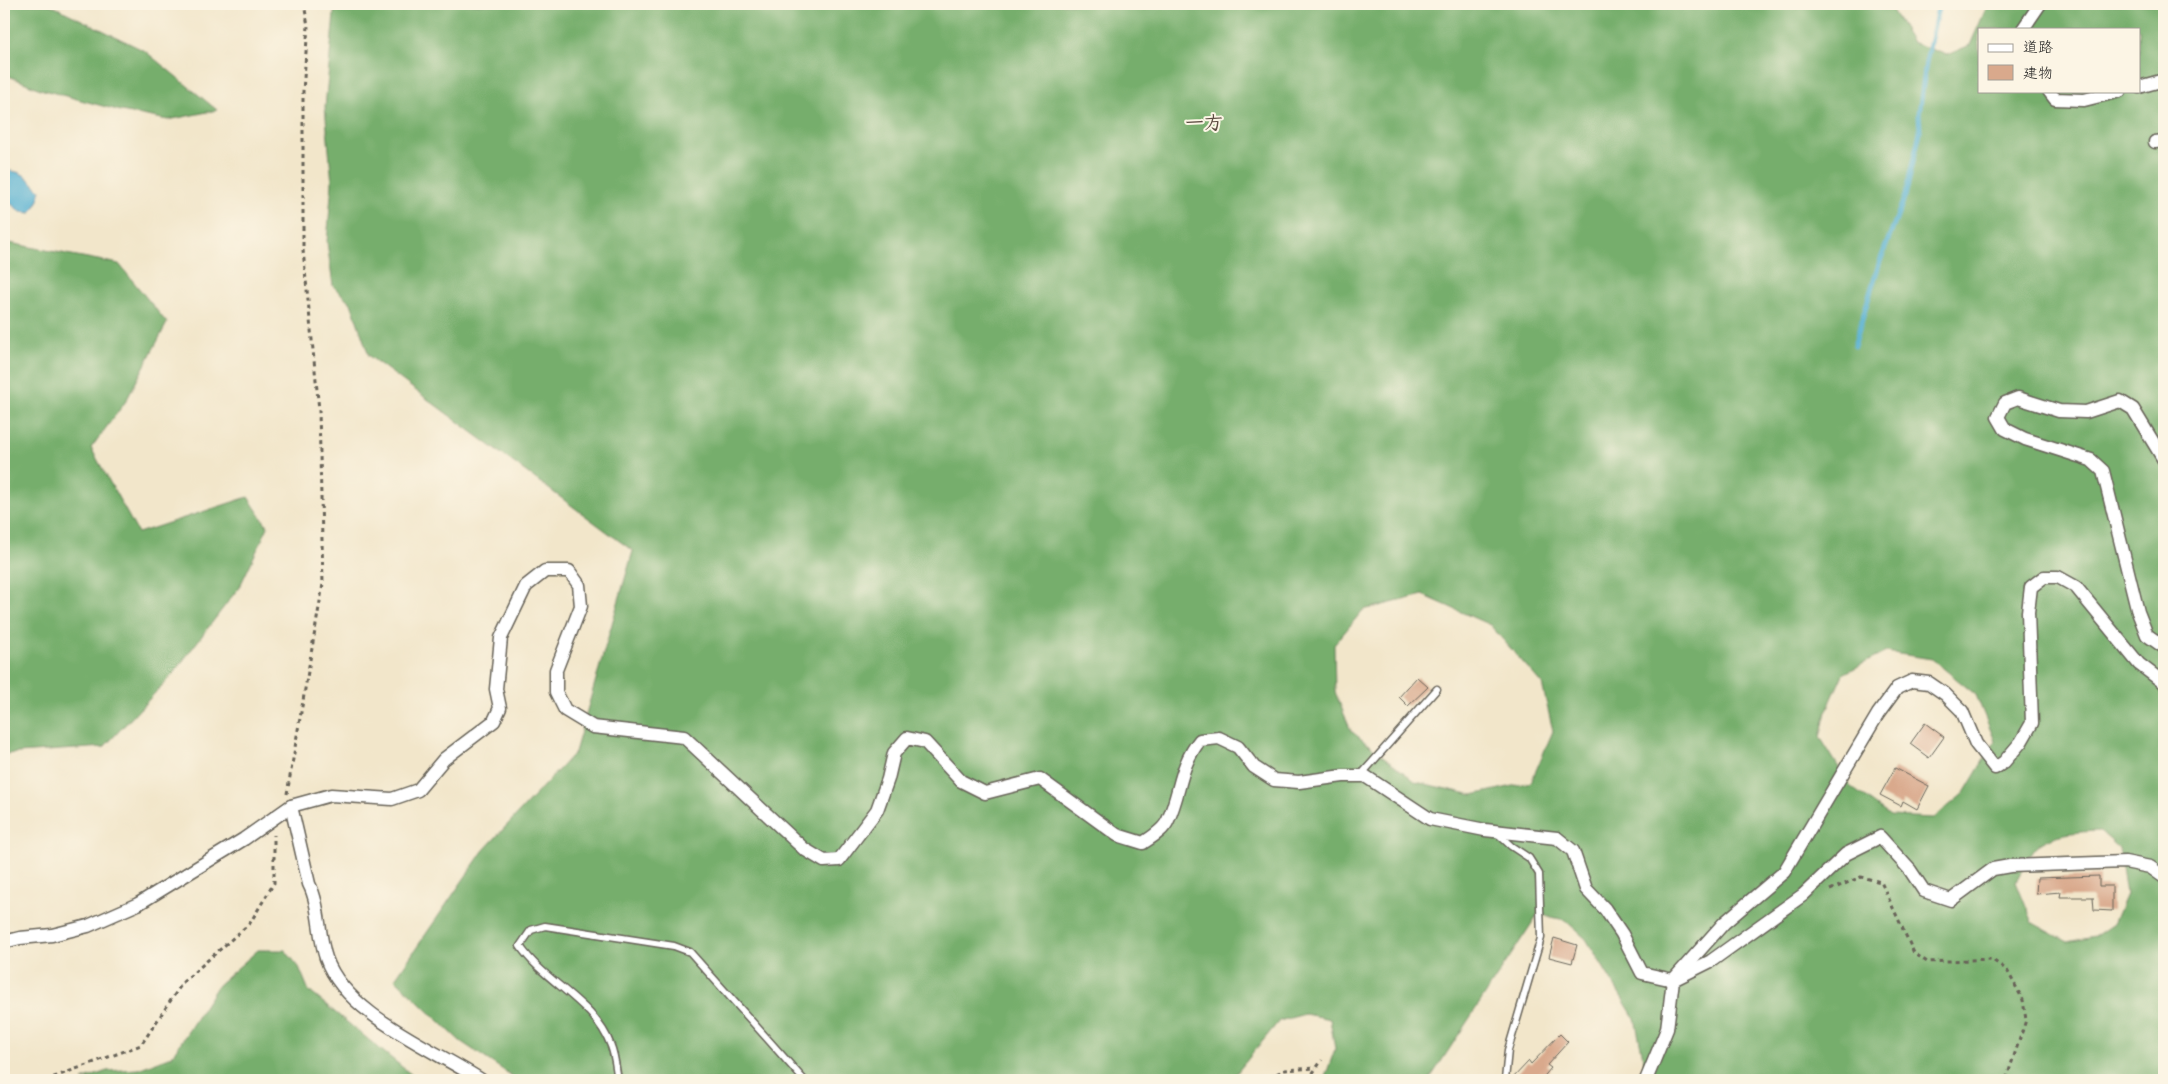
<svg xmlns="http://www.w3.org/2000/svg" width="2168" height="1084" viewBox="0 0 2168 1084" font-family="'Gochi Hand','Klee One',sans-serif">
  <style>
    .forest { fill: #76ae6c; stroke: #496544; fill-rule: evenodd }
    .water { fill: #55b0d2; stroke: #386677 }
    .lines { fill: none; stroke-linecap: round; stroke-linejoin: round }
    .stream { stroke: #55b0d2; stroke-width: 5 }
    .building { fill: #d9a98c }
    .lane-casing { stroke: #676359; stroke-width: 9 }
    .street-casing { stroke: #676359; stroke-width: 15 }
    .path { stroke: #676359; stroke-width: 3; stroke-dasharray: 4 4; stroke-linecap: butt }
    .lane { stroke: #fff; stroke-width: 6 }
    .street { stroke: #fff; stroke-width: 12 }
    .labels { text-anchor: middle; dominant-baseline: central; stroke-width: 4; stroke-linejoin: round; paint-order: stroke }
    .quarter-label { font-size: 19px; font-weight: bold; fill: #5e4d43; stroke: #fcf5e5 }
  </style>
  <rect width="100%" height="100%" fill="#fcf5e5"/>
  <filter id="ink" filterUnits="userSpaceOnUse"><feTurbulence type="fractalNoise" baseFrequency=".02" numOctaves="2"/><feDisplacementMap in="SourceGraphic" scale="10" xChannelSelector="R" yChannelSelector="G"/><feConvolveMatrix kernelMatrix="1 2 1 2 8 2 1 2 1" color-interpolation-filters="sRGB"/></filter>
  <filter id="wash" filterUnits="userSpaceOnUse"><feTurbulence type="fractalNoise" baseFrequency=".0096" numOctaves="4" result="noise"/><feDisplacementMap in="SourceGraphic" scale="20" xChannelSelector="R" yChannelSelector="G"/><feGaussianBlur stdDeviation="1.12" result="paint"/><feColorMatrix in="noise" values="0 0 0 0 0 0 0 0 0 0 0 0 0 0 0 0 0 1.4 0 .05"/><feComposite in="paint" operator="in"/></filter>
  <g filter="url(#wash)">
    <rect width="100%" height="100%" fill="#f2e6ca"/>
    <g class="forest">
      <path d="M 4,4 L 49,4 L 145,51 L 217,110 L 168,120 L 121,111 L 40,89 L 4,74 Z"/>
      <path d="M 335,4 L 1891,4 L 1892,10 L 1912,42 L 1947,55 L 1970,45 L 1988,4 L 2164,4 L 2164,1080 L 1802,1080 L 1794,1077 L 1790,1080 L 1648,1080 L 1635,1019 L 1586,939 L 1565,920 L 1538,914 L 1429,1080 L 1324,1080 L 1335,1049 L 1330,1019 L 1305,1014 L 1279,1021 L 1231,1080 L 518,1080 L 460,1041 L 395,979 L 483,851 L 575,752 L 633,551 L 369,356 L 351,303 L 333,286 L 327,242 L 332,183 L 325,107 ZM 1979,29 L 2139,29 L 2139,91 L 1979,91 ZM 1423,595 L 1490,625 L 1542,684 L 1553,731 L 1531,782 L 1473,795 L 1416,782 L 1351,731 L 1335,692 L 1334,645 L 1363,610 ZM 1886,652 L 1932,659 L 1976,695 L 1995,741 L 1964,793 L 1934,818 L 1890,816 L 1851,787 L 1820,737 L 1826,712 L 1843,674 ZM 2100,831 L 2119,848 L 2126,894 L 2113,924 L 2094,937 L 2068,942 L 2033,923 L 2016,881 C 2022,871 2028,855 2036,847 C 2054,832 2078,832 2100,831 Z"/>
      <path d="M 4,242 L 119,264 L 167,323 L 126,401 L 91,448 L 138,533 L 248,497 L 268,527 L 240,586 L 172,675 L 104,747 L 4,754 Z"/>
      <path d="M 258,950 L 285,950 L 299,967 L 309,991 L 418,1080 L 82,1080 L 107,1071 L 138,1069 L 172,1056 L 218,985 Z"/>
    </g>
    <path class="water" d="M 10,171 C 26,172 28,180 40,190 L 39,200 L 31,213 L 21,212 L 10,203 L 4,173 Z"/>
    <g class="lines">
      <path class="stream" d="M 1854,346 L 1879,264 L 1905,196 L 1920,132 L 1919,114 L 1926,62 L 1939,4"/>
    </g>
    <g id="blocks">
      <g class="building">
        <path d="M 1417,677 L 1428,687 L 1408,706 L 1399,697 Z"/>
        <path d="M 1925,723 L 1944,737 L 1929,758 L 1910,744 Z"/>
        <path d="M 1895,768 L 1929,786 L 1917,809 L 1903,801 L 1901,806 L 1880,795 Z"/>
        <path d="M 2099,876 L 2099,886 L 2112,886 L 2112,911 L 2094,910 L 2093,897 L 2060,897 L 2061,892 L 2036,894 L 2037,878 Z"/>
        <path d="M 1554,938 L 1577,945 L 1572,963 L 1549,957 Z"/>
        <path d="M 1560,1034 L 1568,1042 L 1547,1065 L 1551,1068 L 1541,1080 L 1511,1080 L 1529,1061 L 1531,1064 Z"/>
      </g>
    </g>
  </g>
  <g filter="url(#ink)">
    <use href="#blocks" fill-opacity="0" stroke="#676359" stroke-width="1"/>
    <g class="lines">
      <g class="lane-casing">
        <g id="lane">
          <path d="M 1360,776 L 1437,689"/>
          <path d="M 1497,833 L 1511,846 L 1529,858 L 1539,874 L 1541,938 L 1508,1050 L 1505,1080"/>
          <path d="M 618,1080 C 616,1069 615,1056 611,1046 C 595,1002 545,983 520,946 L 531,930 L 545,926 L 674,946 L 690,952 L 804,1080"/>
        </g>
      </g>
      <g class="street-casing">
        <g id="street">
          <path d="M 2023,29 L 2040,4"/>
          <path d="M 2139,87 L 2164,80"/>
          <path d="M 2049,91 L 2055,99 L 2084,100 L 2120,91"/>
          <path d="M 2155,142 L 2164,141"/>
          <path d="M 2164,460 L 2133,409 L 2120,401 L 2086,412 L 2059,411 L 2018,398 L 2005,403 L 1998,417 L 2005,429 L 2025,439 L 2091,460 L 2103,471 L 2138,612 L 2147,635 L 2164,647"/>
          <path d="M 291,806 L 309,884 C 320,905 318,935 326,958 C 346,1015 432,1048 481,1080"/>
          <path d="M 4,942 L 20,938 L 52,935 L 88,926 L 138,904 L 244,839 L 291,806 L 331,795 L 392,799 L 418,790 L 444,759 L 494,721 L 500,708 L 496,689 L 501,638 L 526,586 L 545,571 L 569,571 L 579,585 L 581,606 L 556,670 L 556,692 L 565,710 L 593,727 L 684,737 L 804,849 L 824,861 L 839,860 L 877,810 L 888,779 L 894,753 L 907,738 L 925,742 L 961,781 L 985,793 L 1040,779 L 1117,835 L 1143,843 C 1152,837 1164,830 1168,820 C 1181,792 1179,766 1200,740 L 1219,738 L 1238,747 L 1254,767 L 1274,780 L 1299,782 L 1343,776 L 1365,776 L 1430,819 L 1485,830 L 1557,838 L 1573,851 L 1586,889 L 1605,909 L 1622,934 L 1642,973 L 1673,980 L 1711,961 L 1803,895 L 1846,854 L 1880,837 L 1910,870 L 1924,891 L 1951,900 L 1993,869 L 2010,866 L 2125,862 L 2150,867 L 2164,877"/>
          <path d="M 1646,1080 L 1667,1029 L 1673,980 L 1724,923 L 1784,872 L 1878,714 L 1897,688 L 1912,681 L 1929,683 L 1945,694 L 1962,711 L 1976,744 L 1995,768 L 2004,762 L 2021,742 L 2032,723 L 2028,612 L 2031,587 L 2044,577 L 2058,577 L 2076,587 L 2139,664 L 2164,683"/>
        </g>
      </g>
      <g class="path">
        <path d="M 287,794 L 323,584 L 319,410 L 303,250 L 303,91 L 308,26 L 304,4"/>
        <path d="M 1830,890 L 1861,877 L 1881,882 L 1914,953 L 1927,962 L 1991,959 L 2007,970 L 2023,1000 L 2026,1020 L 2006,1080"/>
        <path d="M 46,1080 L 141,1045 L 183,982 L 250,923 L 274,883 L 274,835"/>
        <path d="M 1262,1080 L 1285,1070 L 1316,1068"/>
        <path d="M 1308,1080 L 1322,1060"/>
      </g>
      <use href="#lane" class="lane"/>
      <use href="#street" class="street"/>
    </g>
  </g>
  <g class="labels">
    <g class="quarter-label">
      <text x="1204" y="125">一方</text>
    </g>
  </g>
  <rect width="2168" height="1084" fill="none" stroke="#fcf5e5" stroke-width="20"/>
  <rect x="1978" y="28" width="162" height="65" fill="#fcf5e5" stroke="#a29e95"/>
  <rect x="1988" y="44" width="25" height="8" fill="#ffffff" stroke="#a29e95"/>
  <text x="2023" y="52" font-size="15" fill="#1c1c1c">道路</text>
  <rect x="1988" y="65" width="25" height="15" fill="#d9a98c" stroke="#a29e95"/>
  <text x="2023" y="78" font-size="15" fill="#1c1c1c">建物</text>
</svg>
